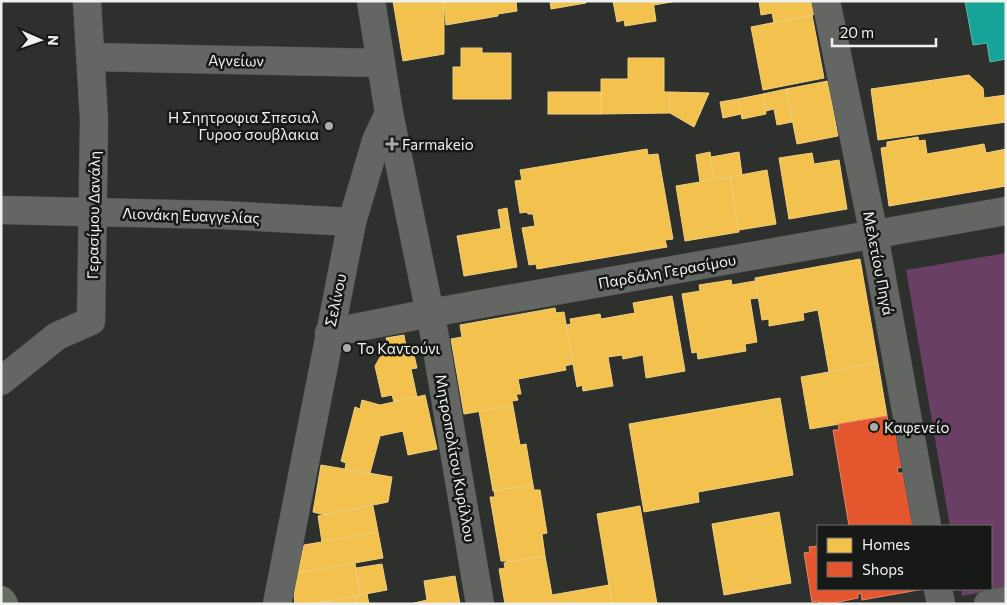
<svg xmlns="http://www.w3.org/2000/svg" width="1007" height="605" viewBox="0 0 1007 605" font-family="Commissioner,sans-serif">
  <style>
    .green { fill: #693f65 }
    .homes { fill: #f2c14e; stroke: #f1cf7e }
    .shops { fill: #e4572e; stroke: #e78567 }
    .public { fill: #17a398; stroke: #58bab2 }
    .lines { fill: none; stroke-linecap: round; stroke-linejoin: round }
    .minor-casing { stroke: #4a4c49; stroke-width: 29 }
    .major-casing { stroke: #4a4c49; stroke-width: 29 }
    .minor { stroke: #646663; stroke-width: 28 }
    .major { stroke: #686d64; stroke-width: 28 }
    .poi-dot { fill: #abadaa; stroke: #171916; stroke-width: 2 }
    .labels { text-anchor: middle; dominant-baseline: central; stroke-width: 5; stroke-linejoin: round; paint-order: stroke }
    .street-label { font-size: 15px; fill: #eef1ed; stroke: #171916 }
    .poi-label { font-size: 15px; fill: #eef1ed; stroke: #171916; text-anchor: start }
  </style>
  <rect width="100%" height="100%" fill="#2e302d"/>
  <path class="green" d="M 1006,253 L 1006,588 L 962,596 L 961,589 L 991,589 L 991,526 L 950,526 L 906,270 Z"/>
  <g class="homes">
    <path d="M 393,1 L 444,1 L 444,54 L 403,61 Z"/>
    <path d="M 444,1 L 516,1 L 517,11 L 498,14 L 498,16 L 446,25 Z"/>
    <path d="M 550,1 L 586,1 L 586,3 L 551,9 Z"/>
    <path d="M 613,1 L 653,1 L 656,21 L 625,26 L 624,20 L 617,22 Z"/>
    <path d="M 653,1 L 677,1 L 654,5 Z"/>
    <path d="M 759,1 L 813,1 L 816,14 L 774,23 L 772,13 L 761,15 Z"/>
    <path d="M 812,15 L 824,78 L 763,90 L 751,27 Z"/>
    <path d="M 461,48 L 482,48 L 482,53 L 511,53 L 511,99 L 453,99 L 453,67 L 461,67 Z"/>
    <path d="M 628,58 L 664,58 L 664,92 L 670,92 L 670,113 L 601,114 L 601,79 L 628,79 Z"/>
    <path d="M 969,75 L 983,88 L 984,98 L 1006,95 L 1006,122 L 878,140 L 871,89 Z"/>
    <path d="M 828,81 L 838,136 L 797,144 L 786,89 Z"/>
    <path d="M 786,89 L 792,122 L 777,125 L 774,109 L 766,111 L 763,94 Z"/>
    <rect x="548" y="92" width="53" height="22"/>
    <path d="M 670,92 L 709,93 L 694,127 L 670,113 Z"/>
    <path d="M 763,94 L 766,114 L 742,119 L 738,99 Z"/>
    <path d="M 738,99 L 741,114 L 723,118 L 720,102 Z"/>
    <path d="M 918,137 L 919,141 L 925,140 L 927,154 L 984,144 L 986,153 L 1006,149 L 1006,186 L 889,206 L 881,148 L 887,147 L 887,142 Z"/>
    <path d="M 647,149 L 648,155 L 658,154 L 673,239 L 665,240 L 667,247 L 537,269 L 536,264 L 529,265 L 522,228 L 535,226 L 533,214 L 528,214 L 527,212 L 520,213 L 515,181 L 522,180 L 520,170 Z"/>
    <path d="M 710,152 L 714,179 L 700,182 L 696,155 Z"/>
    <path d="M 739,152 L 742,175 L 714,179 L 711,157 Z"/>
    <path d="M 812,153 L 814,164 L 839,160 L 847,209 L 789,219 L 779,158 Z"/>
    <path d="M 767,170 L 776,224 L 739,230 L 730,177 Z"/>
    <path d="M 730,177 L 739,232 L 685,241 L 676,186 Z"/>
    <path d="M 507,208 L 510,227 L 501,228 L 498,210 Z"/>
    <path d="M 510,227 L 517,267 L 464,276 L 457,236 Z"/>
    <path d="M 860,259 L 878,363 L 829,372 L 818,310 L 803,313 L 804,320 L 769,326 L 769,319 L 762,320 L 755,278 Z"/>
    <path d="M 731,280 L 732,285 L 755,281 L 758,298 L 750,299 L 757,342 L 745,344 L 746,351 L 698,359 L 697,352 L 692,353 L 682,294 L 700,291 L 699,285 Z"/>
    <path d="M 672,296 L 685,371 L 646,378 L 643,355 L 623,359 L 622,355 L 608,357 L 613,386 L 583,391 L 582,385 L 577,387 L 566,325 L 571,324 L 570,319 L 600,314 L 601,319 L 635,313 L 633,303 Z"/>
    <path d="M 555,308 L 556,313 L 564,312 L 573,364 L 565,366 L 566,370 L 518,379 L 521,394 L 516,394 L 518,400 L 512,401 L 513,406 L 464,414 L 451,339 L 462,337 L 460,325 Z"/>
    <path d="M 404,335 L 406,347 L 389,351 L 386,338 Z"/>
    <path d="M 412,346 L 417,368 L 411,369 L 417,397 L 394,402 L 392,395 L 382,397 L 375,366 L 383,352 Z"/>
    <path d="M 878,363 L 887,416 L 810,429 L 801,377 Z"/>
    <path d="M 425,395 L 437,449 L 408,455 L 403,431 L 380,436 L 370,473 L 345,469 L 346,463 L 341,461 L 355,407 L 360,409 L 362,400 L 380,405 Z"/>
    <path d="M 780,398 L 793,475 L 698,492 L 699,502 L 644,512 L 629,424 Z"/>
    <path d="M 513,406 L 520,445 L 526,444 L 533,485 L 493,491 L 479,411 Z"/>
    <path d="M 321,465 L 392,477 L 388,502 L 325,515 L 313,512 Z"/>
    <path d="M 533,485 L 534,490 L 540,490 L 547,533 L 542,534 L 545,556 L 506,563 L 506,561 L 501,561 L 490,497 L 495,497 L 494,491 Z"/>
    <path d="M 373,506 L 378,532 L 322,542 L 318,516 Z"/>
    <path d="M 640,506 L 657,604 L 612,604 L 597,514 Z"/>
    <path d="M 779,512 L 791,583 L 724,595 L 712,524 Z"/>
    <path d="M 378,532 L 383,558 L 297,573 L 304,545 Z"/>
    <path d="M 545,556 L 552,595 L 609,585 L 612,604 L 505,604 L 499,569 L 505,568 L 504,563 Z"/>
    <path d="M 355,563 L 360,595 L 312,604 L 295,604 L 294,595 L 297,573 Z"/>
    <path d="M 382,564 L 387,590 L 360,595 L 356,568 Z"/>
    <path d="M 455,576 L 460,604 L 410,604 L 427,600 L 424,581 Z"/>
    <path d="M 367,594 L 369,604 L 357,604 L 355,596 Z"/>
    <path d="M 355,596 L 357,604 L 312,604 Z"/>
  </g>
  <g class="shops">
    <path d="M 887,416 L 888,421 L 894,420 L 903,467 L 897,468 L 898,473 L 903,473 L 913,526 L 849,526 L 833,430 L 839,430 L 838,424 Z"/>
    <path d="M 818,546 L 818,589 L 924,589 L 862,600 L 861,593 L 858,594 L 858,598 L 829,604 L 819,604 L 819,601 L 812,602 L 804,553 L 810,552 L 809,547 Z"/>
  </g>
  <path class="public" d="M 965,1 L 1006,1 L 1006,59 L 990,62 L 987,43 L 973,45 Z"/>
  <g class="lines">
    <g class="minor-casing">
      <g id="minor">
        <path d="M 371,1 L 389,113 L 435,338 L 480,604"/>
        <path d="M 826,1 L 874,235 L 927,526"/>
        <path d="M 91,57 L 381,63"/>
        <path d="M 1,210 L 222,215 L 352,222"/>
        <path d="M 329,333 L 430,313 L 1006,211"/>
        <path d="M 1,381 L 57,336 L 91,321 L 94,120 L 87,1"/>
        <path d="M 938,589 L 941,604"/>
        <path d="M 277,604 L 352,222 L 376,141 L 389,113"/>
        <path d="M 988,604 L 1006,601"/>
      </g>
    </g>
    <g class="major-casing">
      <path id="major" d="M 1,600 L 4,604"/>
    </g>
    <use href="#minor" class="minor"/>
    <use href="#major" class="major"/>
  </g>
  <g class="poi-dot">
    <circle cx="329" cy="126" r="5"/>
    <path d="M389.5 136.5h5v5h5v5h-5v5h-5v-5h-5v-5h5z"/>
    <circle cx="347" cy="348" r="5"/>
    <circle cx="874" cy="427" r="5"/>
  </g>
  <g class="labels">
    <g class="street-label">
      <text transform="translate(236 60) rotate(1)">Αγνείων</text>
      <text transform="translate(93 215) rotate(-89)">Γερασίμου Δανάλη</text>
      <text transform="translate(191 215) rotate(2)">Λιονάκη Ευαγγελίας</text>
      <text transform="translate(879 263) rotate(79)">Μελετίου Πηγά</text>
      <text transform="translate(667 271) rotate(-10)">Παρδάλη Γερασίμου</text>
      <text transform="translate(335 300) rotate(-78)">Σελίνου</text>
      <text transform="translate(456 458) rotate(80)">Μητροπολίτου Κυρίλλου</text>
    </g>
    <g class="poi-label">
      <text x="319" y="117" text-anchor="end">Η Σηητροφια Σπεσιαλ<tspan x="319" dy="17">Γυροσ σουβλακια</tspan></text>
      <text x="402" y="144">Farmakeio</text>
      <text x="357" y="348">Το Καντούνι</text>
      <text x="884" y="427">Καφενείο</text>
    </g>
  </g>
  <rect width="1007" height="605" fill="none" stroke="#eef1ed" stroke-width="5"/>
  <rect x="817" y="525" width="175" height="65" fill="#171916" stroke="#6d6f6c"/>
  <rect x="827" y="538" width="25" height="15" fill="#f2c14e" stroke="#6d6f6c"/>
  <text x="862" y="550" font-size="15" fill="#eef1ed">Homes</text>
  <rect x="827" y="562" width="25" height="15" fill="#e4572e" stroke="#6d6f6c"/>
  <text x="862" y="575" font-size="15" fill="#eef1ed">Shops</text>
  <g transform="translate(40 40) rotate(92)" stroke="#171916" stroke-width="4" paint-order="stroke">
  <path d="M0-4L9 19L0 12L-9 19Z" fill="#eef1ed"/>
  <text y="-8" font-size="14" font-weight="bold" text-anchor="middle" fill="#eef1ed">N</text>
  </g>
  <path d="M832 38v8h104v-8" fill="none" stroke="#eef1ed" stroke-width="2.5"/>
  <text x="840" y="38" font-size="15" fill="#eef1ed" stroke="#171916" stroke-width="4" paint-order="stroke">20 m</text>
</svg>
